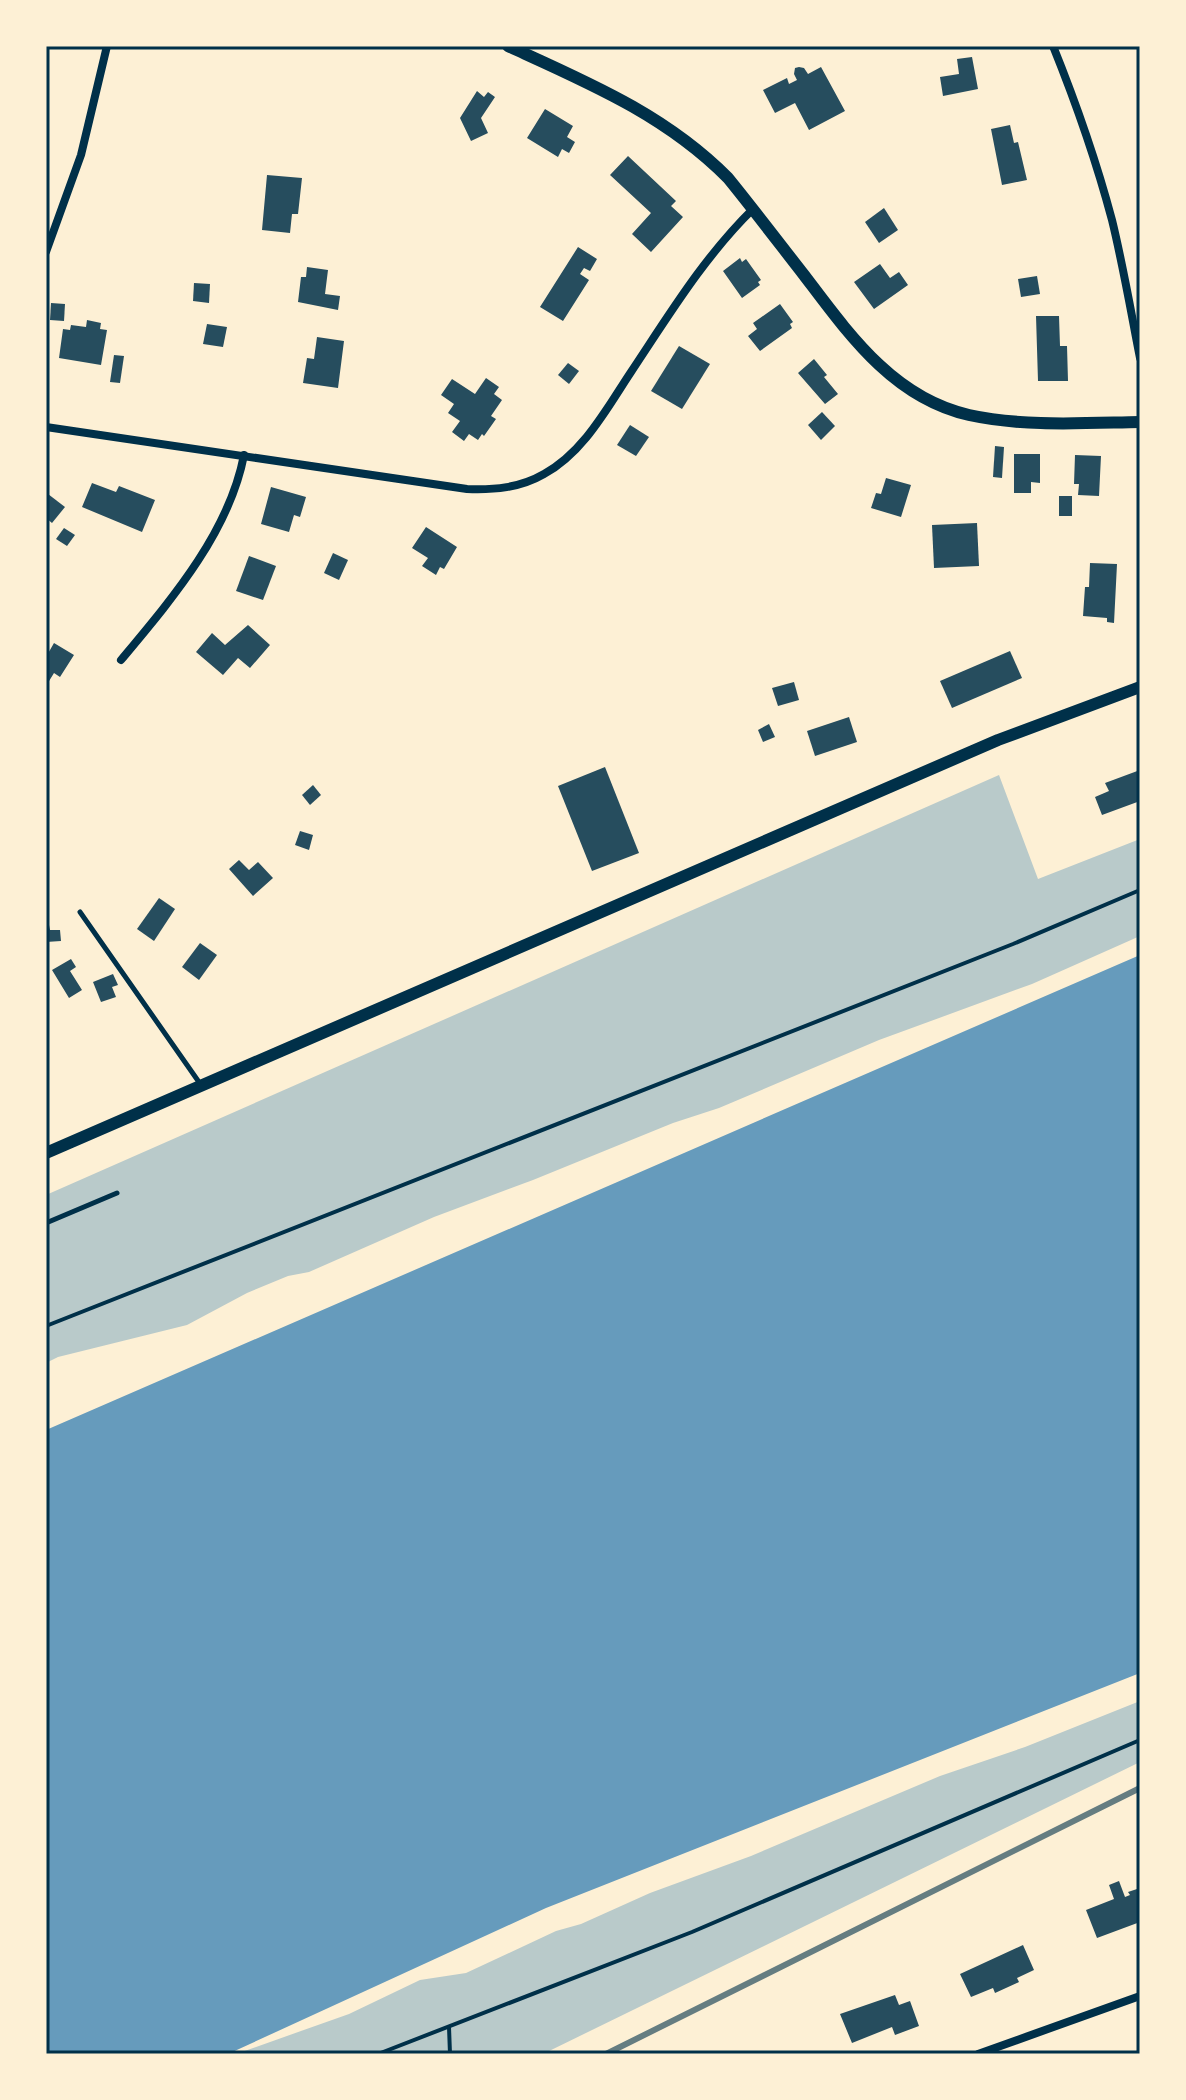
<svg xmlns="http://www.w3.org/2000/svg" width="1186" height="2100" viewBox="0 0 1186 2100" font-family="Bitter,serif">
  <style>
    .green { fill: #b9caca }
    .water { fill: #669bbc }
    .building { fill: #264d5e }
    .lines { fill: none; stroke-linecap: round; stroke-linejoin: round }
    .path { stroke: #003049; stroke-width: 4 }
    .service { stroke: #003049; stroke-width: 5 }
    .minor { stroke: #003049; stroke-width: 8 }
    .tertiary { stroke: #003049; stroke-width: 12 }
    .rail { stroke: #657d81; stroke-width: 6 }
    .neatline { fill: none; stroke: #003049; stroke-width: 3 }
  </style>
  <rect width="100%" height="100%" fill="#fdf0d5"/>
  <g class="green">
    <path d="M 999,775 L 1038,879 L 1140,839 L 1140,936 L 1032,984 L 879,1040 L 719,1108 L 673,1123 L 533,1180 L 434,1217 L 309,1272 L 288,1276 L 247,1293 L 187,1325 L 58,1357 L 46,1363 L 46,1195 Z"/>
    <path d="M 1140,1701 L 1140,1762 L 543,2054 L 236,2054 L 349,2014 L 420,1980 L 466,1973 L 556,1931 L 581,1924 L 650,1893 L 751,1856 L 940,1776 L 1025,1747 Z"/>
  </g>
  <path class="water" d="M 1140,955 L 1140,1673 L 546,1908 L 228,2054 L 46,2054 L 46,1430 Z"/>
  <g class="building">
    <path d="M 972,57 L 978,89 L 943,96 L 940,77 L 959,74 L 957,59 Z"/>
    <path d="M 799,67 L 804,68 L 808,74 L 821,67 L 845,111 L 809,130 L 795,103 L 775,113 L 763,90 L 787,78 L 789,84 L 797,80 L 794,74 L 795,68 Z"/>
    <path d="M 477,91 L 484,97 L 488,92 L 495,97 L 481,118 L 488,133 L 471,141 L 460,118 Z"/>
    <path d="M 545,109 L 573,126 L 567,137 L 575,142 L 569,153 L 562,149 L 558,157 L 527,138 Z"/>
    <path d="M 1010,125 L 1014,143 L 1018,142 L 1027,180 L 1002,185 L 991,129 Z"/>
    <path d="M 628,156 L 676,201 L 671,206 L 683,217 L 651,252 L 632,234 L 651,213 L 610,175 Z"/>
    <path d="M 267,175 L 302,178 L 298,214 L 292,214 L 290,233 L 262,230 Z"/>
    <path d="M 884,208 L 898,230 L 879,243 L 865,222 Z"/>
    <path d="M 578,247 L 597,259 L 590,271 L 584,268 L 580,274 L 589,280 L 563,321 L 540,307 Z"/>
    <path d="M 740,258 L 742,262 L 746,259 L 761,280 L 758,282 L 760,285 L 742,298 L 723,271 Z"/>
    <path d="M 880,264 L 890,278 L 899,272 L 908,285 L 874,309 L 854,282 Z"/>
    <path d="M 307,267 L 328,270 L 325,294 L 340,296 L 338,310 L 298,302 L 301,277 L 306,277 Z"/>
    <path d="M 1037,276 L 1040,294 L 1021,297 L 1018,279 Z"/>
    <path d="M 194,283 L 210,284 L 209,303 L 193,301 Z"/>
    <path d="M 51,303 L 65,304 L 64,321 L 50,320 Z"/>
    <path d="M 780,304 L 793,322 L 790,324 L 792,328 L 760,351 L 748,336 L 757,329 L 753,323 Z"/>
    <path d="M 1036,316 L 1059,316 L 1060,346 L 1067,346 L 1068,381 L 1038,381 Z"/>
    <path d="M 87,320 L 101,323 L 100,329 L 107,330 L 101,365 L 59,358 L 63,329 L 70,330 L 71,325 L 86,327 Z"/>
    <path d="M 207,324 L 227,327 L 223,347 L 203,344 Z"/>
    <path d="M 317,337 L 344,341 L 338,388 L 303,383 L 307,358 L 314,359 Z"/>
    <path d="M 679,346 L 710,364 L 682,409 L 651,391 Z"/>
    <path d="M 114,355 L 124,356 L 120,383 L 110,382 Z"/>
    <path d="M 814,359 L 827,375 L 824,377 L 838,394 L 825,404 L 798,373 Z"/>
    <path d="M 568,363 L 579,371 L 569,384 L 558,375 Z"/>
    <path d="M 486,378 L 499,387 L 494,394 L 502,400 L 491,416 L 496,419 L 484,436 L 482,434 L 478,440 L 469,434 L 464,441 L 452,432 L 460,421 L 448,413 L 454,404 L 441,395 L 452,379 L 475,394 Z"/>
    <path d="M 822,412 L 835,426 L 821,440 L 808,425 Z"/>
    <path d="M 630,425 L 649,437 L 636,456 L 617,445 Z"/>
    <path d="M 995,446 L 1004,447 L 1002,478 L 993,477 Z"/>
    <path d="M 1014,454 L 1040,454 L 1040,483 L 1031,482 L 1031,493 L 1014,493 Z"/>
    <path d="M 1075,455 L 1101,456 L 1099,496 L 1078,495 L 1079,484 L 1074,484 Z"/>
    <path d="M 886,478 L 911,485 L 901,517 L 871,508 L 876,493 L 881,494 Z"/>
    <path d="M 92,483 L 116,492 L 119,486 L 155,500 L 142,532 L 82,507 Z"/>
    <path d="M 271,487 L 306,497 L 300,517 L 294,515 L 289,532 L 261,524 Z"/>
    <path d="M 48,494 L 65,507 L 52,523 L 46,518 L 46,497 Z"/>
    <rect x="1059" y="496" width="13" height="20"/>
    <path d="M 977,523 L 979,566 L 934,568 L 932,525 Z"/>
    <path d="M 426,527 L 457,547 L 444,569 L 440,567 L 436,575 L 422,566 L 428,558 L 412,548 Z"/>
    <path d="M 64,528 L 75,535 L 67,546 L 56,539 Z"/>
    <path d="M 333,553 L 348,560 L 339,580 L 324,573 Z"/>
    <path d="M 249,556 L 276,566 L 263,600 L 236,591 Z"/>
    <path d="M 1090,563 L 1117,564 L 1114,623 L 1107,622 L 1107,618 L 1083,616 L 1085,587 L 1089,587 Z"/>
    <path d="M 248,625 L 270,645 L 250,668 L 238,658 L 223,675 L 196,652 L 212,633 L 225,645 Z"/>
    <path d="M 54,643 L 74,655 L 60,677 L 54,673 L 46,686 L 46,657 Z"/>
    <path d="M 1010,651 L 1022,678 L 952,708 L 940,681 Z"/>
    <path d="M 794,682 L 799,700 L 778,706 L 772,688 Z"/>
    <path d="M 849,717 L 857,742 L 815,756 L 807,731 Z"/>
    <path d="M 769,724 L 775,737 L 763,742 L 758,730 Z"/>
    <path d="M 605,767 L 639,853 L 592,871 L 558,786 Z"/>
    <path d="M 1140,770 L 1140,801 L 1102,815 L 1095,797 L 1109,791 L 1105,783 Z"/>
    <path d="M 313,785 L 321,795 L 310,805 L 302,795 Z"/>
    <path d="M 300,831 L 313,835 L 309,850 L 295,845 Z"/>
    <path d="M 239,860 L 249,870 L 258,862 L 273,878 L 253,896 L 229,869 Z"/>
    <path d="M 159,898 L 175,909 L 154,941 L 137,929 Z"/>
    <path d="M 49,925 L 50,930 L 60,930 L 61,941 L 46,942 L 46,926 Z"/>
    <path d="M 200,943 L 217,955 L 199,980 L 182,967 Z"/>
    <path d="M 71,959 L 76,967 L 70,971 L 82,990 L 69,998 L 52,970 Z"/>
    <path d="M 113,974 L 118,985 L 112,987 L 116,997 L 101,1002 L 93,982 Z"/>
    <path d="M 1119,1881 L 1125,1897 L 1130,1895 L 1128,1892 L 1140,1888 L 1140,1922 L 1097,1938 L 1086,1910 L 1114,1899 L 1109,1885 Z"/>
    <path d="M 1023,1945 L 1034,1970 L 1017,1978 L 1019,1982 L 995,1993 L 993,1988 L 971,1997 L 960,1974 Z"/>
    <path d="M 895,1995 L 899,2005 L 910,2001 L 919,2026 L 895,2035 L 892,2027 L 852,2043 L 840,2014 Z"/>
  </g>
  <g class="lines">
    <g class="path">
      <path d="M 46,1326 L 1013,944 L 1140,890"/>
      <path d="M 449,2027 L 450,2054"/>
      <path d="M 378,2054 L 692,1932 L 1140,1740"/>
    </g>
    <g class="service">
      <path d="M 80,912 L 201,1085"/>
      <path d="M 46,1223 L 117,1193"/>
    </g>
    <g class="minor">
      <path d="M 1053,46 C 1076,103 1096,160 1112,220 C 1123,265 1131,312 1140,358"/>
      <path d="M 46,252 L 81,155 L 107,46"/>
      <path d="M 46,427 L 467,489 C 494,490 520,488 544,474 C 584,452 607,408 631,372 C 669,315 704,257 753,209"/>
      <path d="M 121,660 C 171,600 229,533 244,455"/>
      <path d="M 978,2054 L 1140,1996"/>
    </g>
    <g class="tertiary">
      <path d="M 508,46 C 587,82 666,115 728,178 C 754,210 779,243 804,275 C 848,333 893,398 969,415 C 1024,427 1084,423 1140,422"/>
      <path d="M 46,1153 L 998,740 L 1140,687"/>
    </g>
    <path class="rail" d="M 606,2054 L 1140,1788"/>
  </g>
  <rect width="1186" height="2100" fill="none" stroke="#fdf0d5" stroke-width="96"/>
  <rect x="48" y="48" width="1090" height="2004" class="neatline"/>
</svg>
